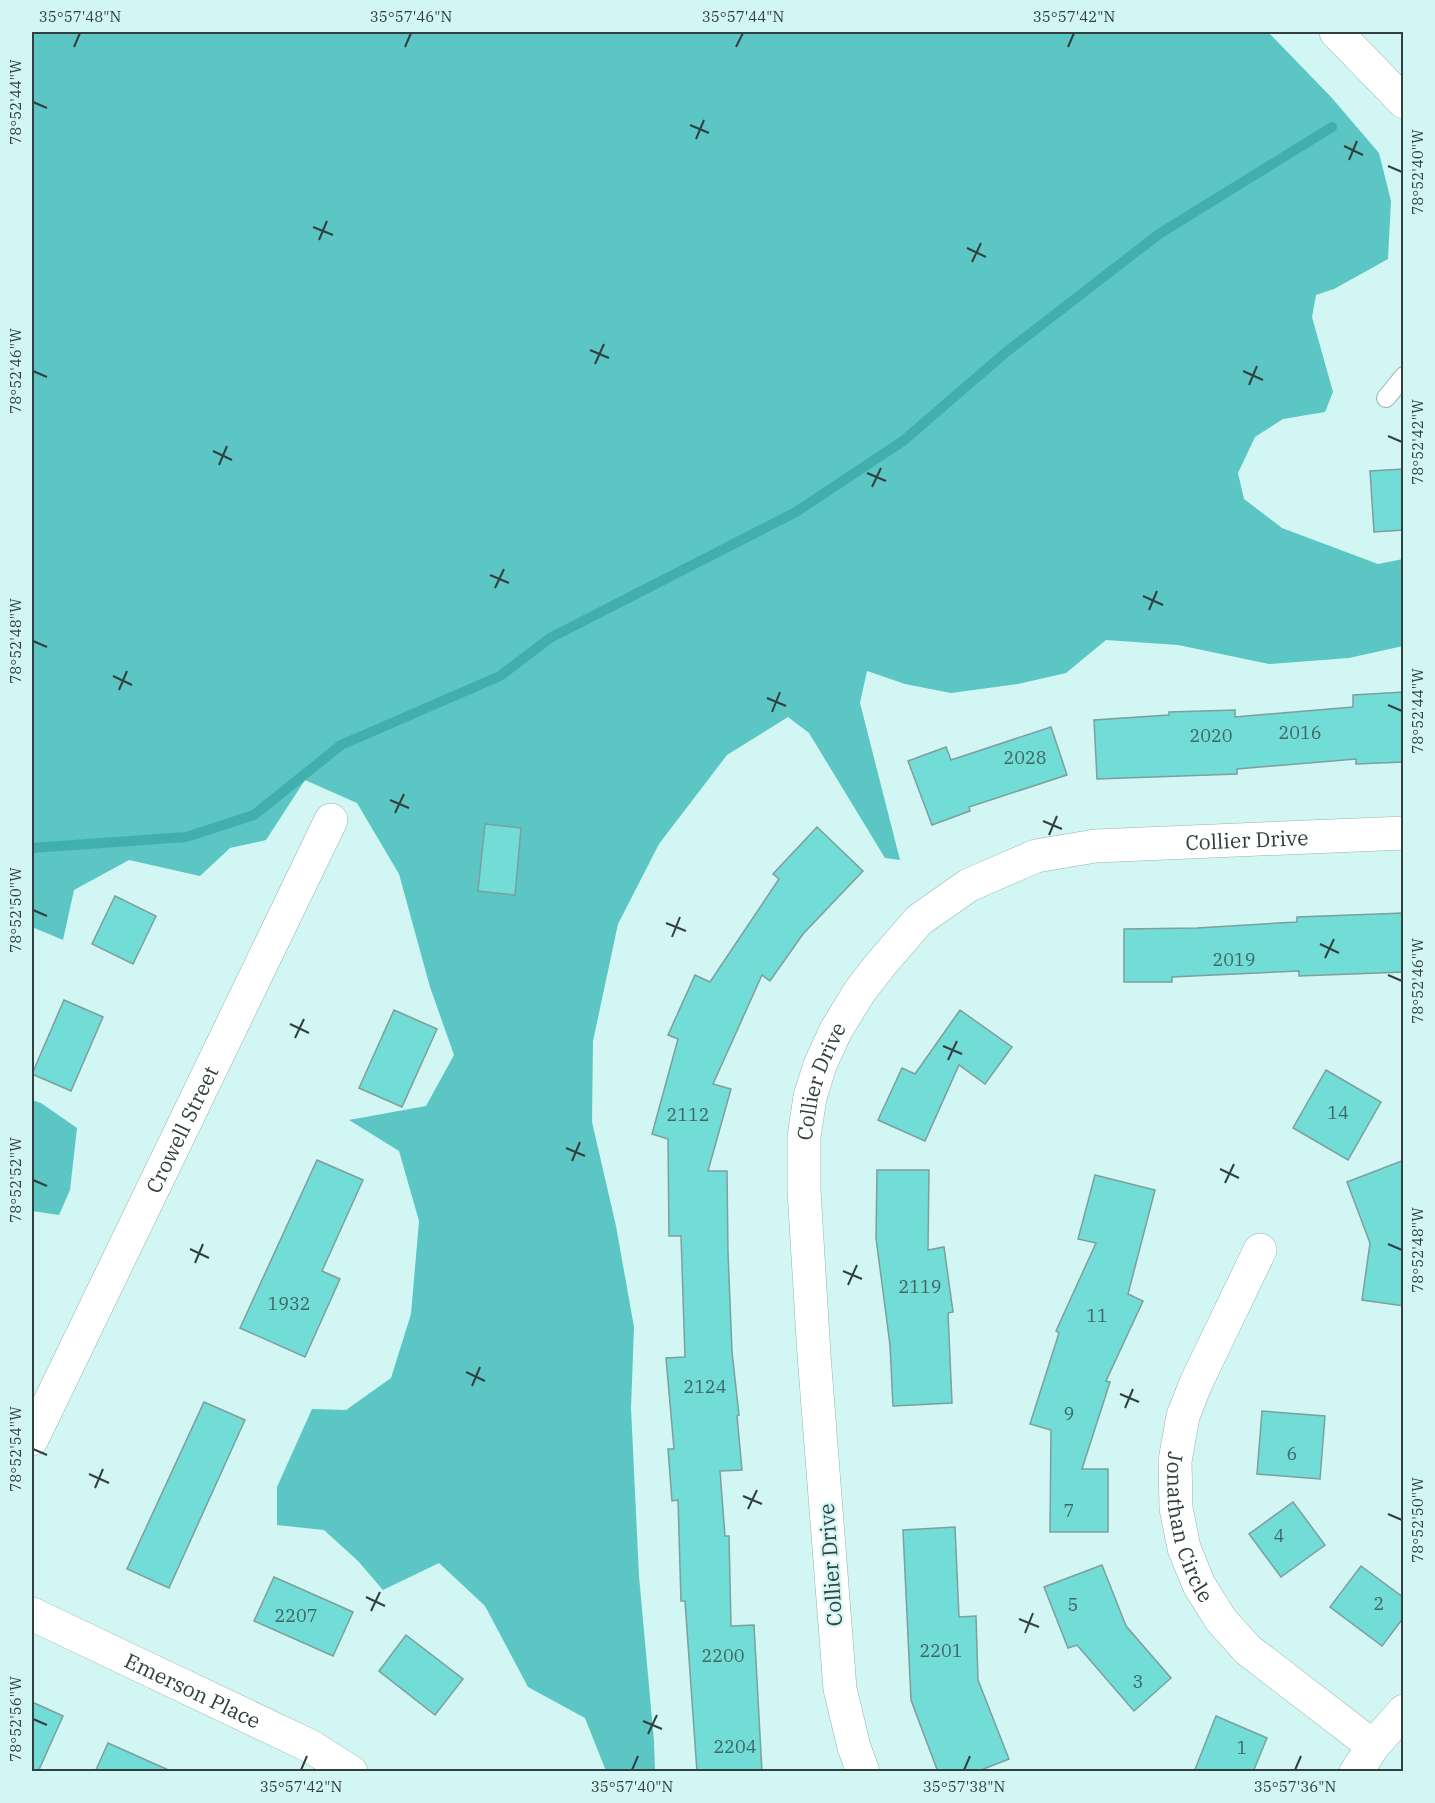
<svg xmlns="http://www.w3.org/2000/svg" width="1435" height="1803" viewBox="0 0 1435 1803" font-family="'IBM Plex Serif',serif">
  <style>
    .forest { fill: #5bc6c3 }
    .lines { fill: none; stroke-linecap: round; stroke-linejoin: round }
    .stream { stroke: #41afac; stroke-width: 10 }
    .building { fill: #72dcd7; stroke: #7d9f9d; stroke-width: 1.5 }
    .service-casing { stroke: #92b5b3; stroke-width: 20 }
    .minor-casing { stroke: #92b5b3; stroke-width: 34 }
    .tertiary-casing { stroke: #92b5b3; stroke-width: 34 }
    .service { stroke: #fff; stroke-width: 18 }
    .minor { stroke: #fff; stroke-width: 33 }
    .tertiary { stroke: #fff; stroke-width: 33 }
    .ticks { fill: none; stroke: #31403f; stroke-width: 2 }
    .labels { text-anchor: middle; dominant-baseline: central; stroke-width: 4.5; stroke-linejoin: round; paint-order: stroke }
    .number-label { font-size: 18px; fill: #416765 }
    .street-label { font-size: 21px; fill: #31403f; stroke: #d1f6f3 }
    .neatline { fill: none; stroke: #31403f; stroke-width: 2 }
    .ticks-label { font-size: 15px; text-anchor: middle; fill: #31403f }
  </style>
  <rect width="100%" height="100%" fill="#d1f6f3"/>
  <g class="forest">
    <path d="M 32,32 L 1268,32 L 1331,97 L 1379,153 L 1391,201 L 1388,259 L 1334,289 L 1316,295 L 1312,317 L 1333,392 L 1325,412 L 1283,419 L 1255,437 L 1238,473 L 1244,499 L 1282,528 L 1378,564 L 1403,559 L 1403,646 L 1349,658 L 1269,664 L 1178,645 L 1106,640 L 1066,673 L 1018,684 L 951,693 L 905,684 L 867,671 L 860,703 L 900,860 L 885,858 L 809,733 L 788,717 L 727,755 L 659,844 L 618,924 L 593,1041 L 592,1122 L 616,1226 L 634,1327 L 631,1408 L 639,1576 L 654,1741 L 655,1771 L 606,1771 L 585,1718 L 528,1687 L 485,1606 L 439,1563 L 383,1590 L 358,1561 L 324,1530 L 277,1525 L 277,1487 L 312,1409 L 346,1410 L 391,1378 L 411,1314 L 419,1221 L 399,1151 L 349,1120 L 426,1106 L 454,1055 L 430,987 L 399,874 L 357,803 L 305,780 L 266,840 L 230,848 L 200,876 L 129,860 L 74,890 L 63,940 L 32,927 Z"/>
    <path d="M 32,1100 L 41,1103 L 77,1128 L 70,1190 L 59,1215 L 32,1211 Z"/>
  </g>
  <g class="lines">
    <path class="stream" d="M 32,848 L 186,837 L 254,815 L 341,745 L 500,676 L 550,638 L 796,512 L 903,441 L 1005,353 L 1159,234 L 1332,127"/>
  </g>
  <g class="building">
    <path d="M 1404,469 L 1404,530 L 1374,532 L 1370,471 Z"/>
    <path d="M 1404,692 L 1404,762 L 1356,764 L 1356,759 L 1237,769 L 1237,774 L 1097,779 L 1094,720 L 1169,715 L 1169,712 L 1235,710 L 1235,717 L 1353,707 L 1353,695 Z"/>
    <path d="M 1051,727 L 1067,775 L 969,807 L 970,811 L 932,825 L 908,761 L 946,747 L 951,760 Z"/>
    <path d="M 485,824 L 521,828 L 515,895 L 478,891 Z"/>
    <path d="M 817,827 L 863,871 L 803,934 L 770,981 L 762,975 L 713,1084 L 731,1089 L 708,1171 L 727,1171 L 728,1252 L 732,1352 L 739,1415 L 737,1416 L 742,1470 L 720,1471 L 725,1536 L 729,1536 L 731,1626 L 754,1625 L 762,1772 L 697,1772 L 685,1601 L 681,1601 L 678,1500 L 672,1501 L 668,1449 L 674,1449 L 666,1358 L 685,1357 L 681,1236 L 669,1236 L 668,1139 L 652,1134 L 678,1039 L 668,1035 L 695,975 L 710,982 L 779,879 L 773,874 Z"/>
    <path d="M 115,896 L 156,916 L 133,964 L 92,944 Z"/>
    <path d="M 1404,913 L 1404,972 L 1299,976 L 1299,971 L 1172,977 L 1172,982 L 1124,982 L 1124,929 L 1197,928 L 1297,922 L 1297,917 Z"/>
    <path d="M 64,1000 L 103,1017 L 71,1091 L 32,1074 Z"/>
    <path d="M 394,1010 L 437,1029 L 402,1107 L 359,1088 Z"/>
    <path d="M 960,1010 L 1012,1047 L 985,1084 L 959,1065 L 925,1141 L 878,1120 L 902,1068 L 915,1074 Z"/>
    <path d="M 1326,1070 L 1381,1102 L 1348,1160 L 1293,1128 Z"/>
    <path d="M 317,1160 L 363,1180 L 322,1271 L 340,1279 L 305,1357 L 240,1328 Z"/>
    <path d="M 1404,1160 L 1404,1306 L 1362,1300 L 1370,1243 L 1347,1182 Z"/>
    <path d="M 877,1170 L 929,1170 L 928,1250 L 944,1247 L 953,1312 L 948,1313 L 952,1403 L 893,1406 L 890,1345 L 876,1238 Z"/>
    <path d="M 1095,1175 L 1155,1190 L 1128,1294 L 1143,1301 L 1106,1381 L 1110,1382 L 1082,1469 L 1108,1469 L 1108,1532 L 1050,1532 L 1051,1430 L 1030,1424 L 1059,1333 L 1056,1331 L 1096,1243 L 1078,1239 Z"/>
    <path d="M 204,1402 L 245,1420 L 169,1588 L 127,1569 Z"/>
    <path d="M 1262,1411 L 1325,1416 L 1320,1479 L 1257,1474 Z"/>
    <path d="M 1293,1502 L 1325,1545 L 1281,1577 L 1249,1534 Z"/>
    <path d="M 955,1527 L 959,1617 L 976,1616 L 978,1680 L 1009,1759 L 976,1772 L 938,1772 L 911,1700 L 903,1530 Z"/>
    <path d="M 1102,1565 L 1126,1626 L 1171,1678 L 1134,1711 L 1077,1645 L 1068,1648 L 1044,1587 Z"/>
    <path d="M 1361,1566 L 1404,1598 L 1404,1617 L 1382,1646 L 1330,1607 Z"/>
    <path d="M 274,1577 L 353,1612 L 333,1656 L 254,1621 Z"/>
    <path d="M 406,1635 L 463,1679 L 435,1715 L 379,1671 Z"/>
    <path d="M 32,1702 L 63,1716 L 38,1772 L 32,1772 Z"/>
    <path d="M 1216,1716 L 1267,1738 L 1253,1772 L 1194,1772 Z"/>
    <path d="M 108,1743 L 173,1772 L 95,1772 Z"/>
  </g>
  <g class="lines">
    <g class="service-casing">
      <path id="service" d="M 1386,398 L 1404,376"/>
    </g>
    <g class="minor-casing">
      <g id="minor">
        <path id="s1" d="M 1260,1250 L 1196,1383 L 1183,1416 L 1175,1461 L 1176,1508 L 1184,1548 L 1199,1585 L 1221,1620 L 1248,1650 L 1373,1746"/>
        <path id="s2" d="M 32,1439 L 331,820"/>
        <path id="s3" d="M 32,1614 L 310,1746 L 351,1772"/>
        <path id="s4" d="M 863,1772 L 854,1747 L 840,1689 L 814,1355 L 804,1190 L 804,1137 L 810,1097 L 820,1065 L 836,1030 L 860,991 L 881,964 L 919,920 L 969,885 L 1036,856 L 1095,846 L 1404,833"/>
        <path d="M 1356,1772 L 1373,1746 L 1404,1711"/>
      </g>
    </g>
    <g class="tertiary-casing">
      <path id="tertiary" d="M 1336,32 L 1404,102"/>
    </g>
    <use href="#service" class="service"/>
    <use href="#minor" class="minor"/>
    <use href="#tertiary" class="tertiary"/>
  </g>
  <path class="ticks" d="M 74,47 L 80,33M 405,47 L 411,33M 736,47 L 743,33M 1068,47 L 1074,33M 33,102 L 47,108M 690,125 L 709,133M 696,139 L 704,120M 1344,146 L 1363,155M 1349,160 L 1357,141M 1388,166 L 1402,172M 313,227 L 333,235M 319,240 L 327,221M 967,248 L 986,257M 972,262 L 981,243M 590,350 L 609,358M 595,364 L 604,344M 33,371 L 47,377M 1243,371 L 1263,380M 1249,385 L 1257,366M 1388,436 L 1402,442M 213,451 L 232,460M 219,465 L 227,446M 867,473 L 886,481M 872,487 L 881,468M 490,575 L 509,583M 495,588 L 504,569M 1143,596 L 1163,605M 1149,610 L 1157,591M 33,641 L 47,647M 113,676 L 132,685M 119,690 L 127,671M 767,698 L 786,706M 1388,705 L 1402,711M 772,712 L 780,692M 390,800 L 409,808M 395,813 L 404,794M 1043,821 L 1062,829M 1049,835 L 1057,816M 33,910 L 47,916M 666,923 L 686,931M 672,937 L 680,917M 1320,944 L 1339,953M 1325,958 L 1334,939M 1388,975 L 1402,981M 290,1024 L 309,1033M 295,1038 L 304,1019M 943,1046 L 962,1054M 948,1060 L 957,1041M 566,1148 L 585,1156M 572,1161 L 580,1142M 1220,1169 L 1239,1178M 33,1180 L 47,1186M 1225,1183 L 1234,1164M 1388,1244 L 1402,1250M 190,1249 L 209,1258M 195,1263 L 203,1244M 843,1271 L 862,1279M 848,1285 L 857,1265M 466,1372 L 485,1381M 472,1386 L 480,1367M 1120,1394 L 1139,1402M 1125,1408 L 1133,1389M 33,1449 L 47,1455M 89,1474 L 109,1483M 95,1488 L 103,1469M 743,1496 L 762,1504M 748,1509 L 757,1490M 1388,1514 L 1402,1520M 366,1597 L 385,1606M 371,1611 L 380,1592M 1019,1619 L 1039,1627M 1025,1633 L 1033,1613M 33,1719 L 47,1725M 643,1721 L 662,1729M 648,1734 L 657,1715M 301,1770 L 307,1756M 632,1770 L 638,1756M 964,1770 L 970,1756M 1295,1770 L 1301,1756"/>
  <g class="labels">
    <g class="number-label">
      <text x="1300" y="732">2016</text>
      <text x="1211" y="735">2020</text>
      <text x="1025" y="757">2028</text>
      <text x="1234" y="959">2019</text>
      <text x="1338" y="1112">14</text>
      <text x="688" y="1114">2112</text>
      <text x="920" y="1286">2119</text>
      <text x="289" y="1303">1932</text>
      <text x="1097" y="1315">11</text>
      <text x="705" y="1386">2124</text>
      <text x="1069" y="1413">9</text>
      <text x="1292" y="1453">6</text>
      <text x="1069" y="1510">7</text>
      <text x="1279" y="1535">4</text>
      <text x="1379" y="1603">2</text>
      <text x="1073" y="1604">5</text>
      <text x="296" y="1615">2207</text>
      <text x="941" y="1650">2201</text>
      <text x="723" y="1655">2200</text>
      <text x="1138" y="1681">3</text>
      <text x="735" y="1746">2204</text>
      <text x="1242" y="1747">1</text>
    </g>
    <g class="street-label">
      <text stroke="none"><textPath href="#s4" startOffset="1236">Collier Drive</textPath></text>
      <text stroke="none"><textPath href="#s4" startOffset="698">Collier Drive</textPath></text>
      <text stroke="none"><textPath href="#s2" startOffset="344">Crowell Street</textPath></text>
      <text stroke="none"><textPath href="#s1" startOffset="297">Jonathan Circle</textPath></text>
      <text transform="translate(830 1565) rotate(-94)">Collier Drive</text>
      <text stroke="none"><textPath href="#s3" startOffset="178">Emerson Place</textPath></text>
    </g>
  </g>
  <rect width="1435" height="1803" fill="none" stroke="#d1f6f3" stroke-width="66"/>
  <rect x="33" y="33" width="1369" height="1737" class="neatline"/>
  <g class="ticks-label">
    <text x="80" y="22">35°57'48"N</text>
    <text x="411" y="22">35°57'46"N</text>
    <text x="743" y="22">35°57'44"N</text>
    <text x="1074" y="22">35°57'42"N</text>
    <text transform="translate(16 102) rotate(-90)" y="5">78°52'44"W</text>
    <text transform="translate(1418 172) rotate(-90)" y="5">78°52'40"W</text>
    <text transform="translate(16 371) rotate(-90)" y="5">78°52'46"W</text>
    <text transform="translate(1418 442) rotate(-90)" y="5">78°52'42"W</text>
    <text transform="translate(16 641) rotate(-90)" y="5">78°52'48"W</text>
    <text transform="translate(1418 711) rotate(-90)" y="5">78°52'44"W</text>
    <text transform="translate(16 910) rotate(-90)" y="5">78°52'50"W</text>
    <text transform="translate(1418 981) rotate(-90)" y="5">78°52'46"W</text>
    <text transform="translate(16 1180) rotate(-90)" y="5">78°52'52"W</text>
    <text transform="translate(1418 1250) rotate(-90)" y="5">78°52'48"W</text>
    <text transform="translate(16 1449) rotate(-90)" y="5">78°52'54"W</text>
    <text transform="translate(1418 1520) rotate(-90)" y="5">78°52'50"W</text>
    <text transform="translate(16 1719) rotate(-90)" y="5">78°52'56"W</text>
    <text x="301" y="1792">35°57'42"N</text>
    <text x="632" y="1792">35°57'40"N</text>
    <text x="964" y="1792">35°57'38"N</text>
    <text x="1295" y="1792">35°57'36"N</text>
  </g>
</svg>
